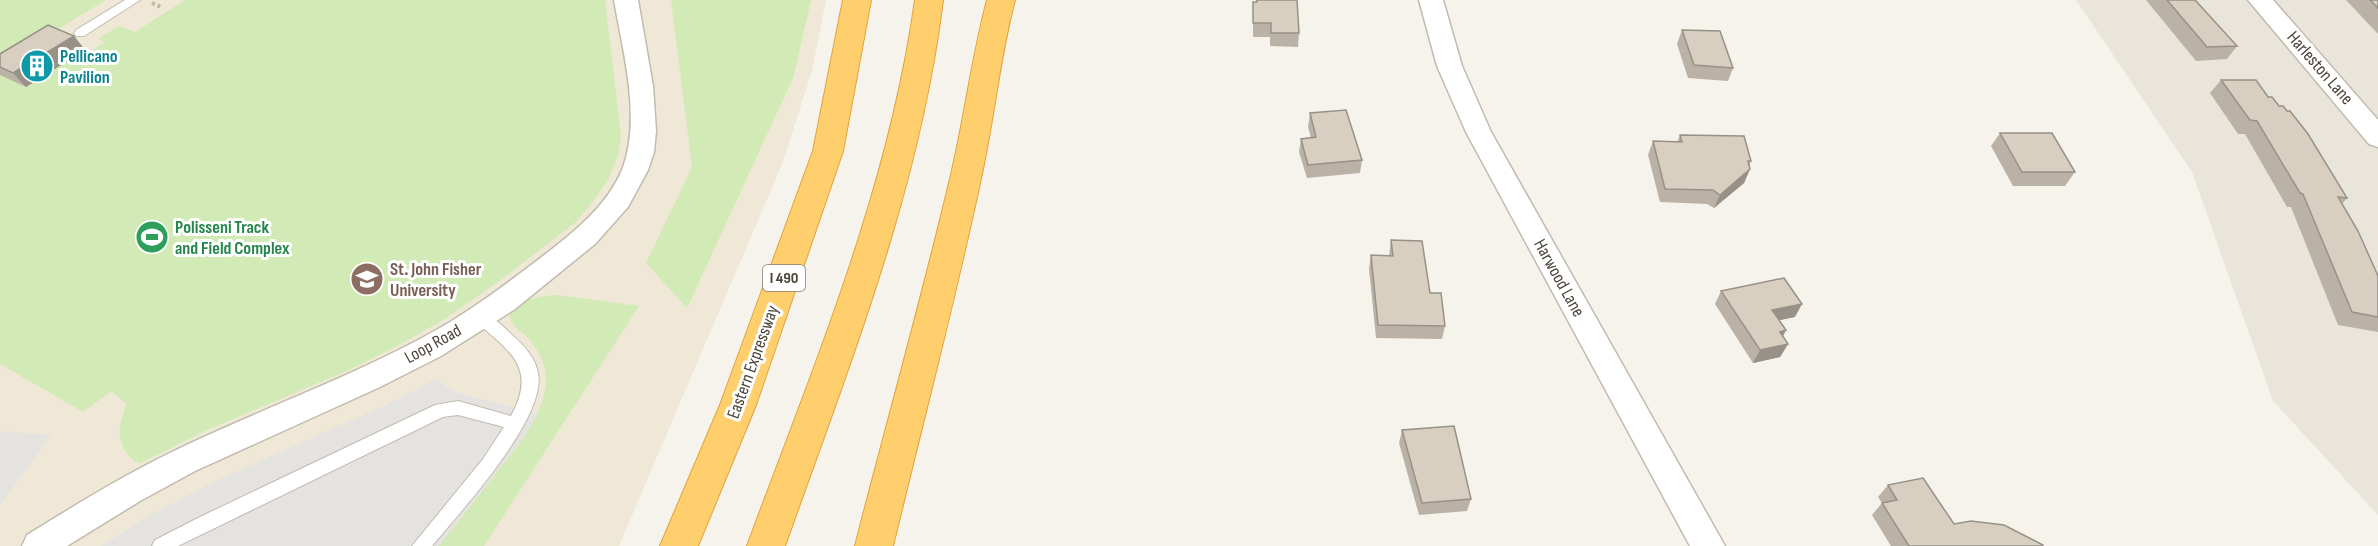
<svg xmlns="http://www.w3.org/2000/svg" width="2378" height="546" viewBox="0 0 2378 546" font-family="'Sofia Sans Condensed',sans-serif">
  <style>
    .residential { fill: #eae5da }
    .education { fill: #efe8d6 }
    .green { fill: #d2eab5 }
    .parking { fill: #e5e3e0 }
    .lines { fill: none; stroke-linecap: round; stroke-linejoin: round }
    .service-casing { stroke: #c2bbae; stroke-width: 2 }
    .minor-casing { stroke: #c2bbae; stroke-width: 3 }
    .motorway-casing { stroke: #e0a43c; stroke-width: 2 }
    .path { stroke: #c4b79f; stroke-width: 4; stroke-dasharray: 3 3; stroke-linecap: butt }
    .service { fill: #fff; fill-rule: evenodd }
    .minor { fill: #fff; fill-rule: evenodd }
    .motorway { fill: #ffcf6e; fill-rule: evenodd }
    .wall { fill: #bab2a6 }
    .shaded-wall { fill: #979187 }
    .building { fill: #d8cfc1; stroke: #979187; stroke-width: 1.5 }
    .labels { text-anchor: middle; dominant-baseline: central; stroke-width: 6; stroke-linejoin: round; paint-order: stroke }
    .shield { fill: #fff; stroke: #817c74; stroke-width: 1.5 }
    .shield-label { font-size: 16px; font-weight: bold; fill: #4b4439 }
    .culture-label { font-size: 18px; font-weight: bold; fill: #0d838f; stroke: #fff; text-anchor: start }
    .street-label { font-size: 18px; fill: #4b4439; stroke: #fff }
    .leisure-label { font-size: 18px; font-weight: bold; fill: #27864d; stroke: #fff; text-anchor: start }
    .education-label { font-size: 18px; font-weight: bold; fill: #785e54; stroke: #fff; text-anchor: start }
  </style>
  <rect width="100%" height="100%" fill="#f6f3ec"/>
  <path class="residential" d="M 2076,0 L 2378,0 L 2378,515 L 2273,401 L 2192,172 Z"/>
  <path class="education" d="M 0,0 L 826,0 L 812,71 L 782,164 L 619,546 L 0,546 Z"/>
  <g class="green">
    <path d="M 0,0 L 106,0 L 50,34 L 90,52 L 105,42 L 98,39 L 119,26 L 135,32 L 185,0 L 605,0 L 621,136 L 618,156 L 609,178 L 595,199 L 576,222 L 494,285 L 443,320 L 401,344 L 349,370 L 207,430 L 140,463 C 126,459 118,441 120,427 C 121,419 125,412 126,403 L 111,391 L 83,412 L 0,364 Z"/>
    <path d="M 671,0 L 811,0 L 793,78 L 687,308 L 646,263 L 692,167 Z"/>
    <path d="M 557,295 L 639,306 L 484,546 L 439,546 C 457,523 475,500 493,477 C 514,450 537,425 545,391 C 550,370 540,352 527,337 C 523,333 516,329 513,324 C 497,300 544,296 557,295 Z"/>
  </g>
  <g class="parking">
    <path d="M 438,378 L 445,386 L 458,393 L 538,413 L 524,438 L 439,546 L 101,546 L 154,513 L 211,483 L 388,404 Z"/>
    <path d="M 0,431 L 51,435 L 0,505 Z"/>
  </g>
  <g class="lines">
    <g class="service-casing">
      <g id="service">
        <path d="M 125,0 L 140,0 L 84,36 L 76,36 L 74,33 L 76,30 Z"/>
        <path d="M 480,311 C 492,315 504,327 513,336 C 524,345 536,359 538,373 C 547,418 461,511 432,546 L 412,546 L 483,459 L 504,427 L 458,415 L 443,417 L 178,546 L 152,546 L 155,540 L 202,516 L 435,405 L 458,401 L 511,416 C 538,367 509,351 475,321 L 472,317 L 475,313 Z"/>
      </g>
    </g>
    <g class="minor-casing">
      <g id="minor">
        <path d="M 614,0 L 638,0 L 653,86 L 656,131 L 654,152 L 648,170 L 628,207 L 595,244 L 515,309 L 441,356 L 380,387 L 195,471 L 140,501 L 67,546 L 22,546 L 27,535 C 74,506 122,476 172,452 C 254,412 339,382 420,339 C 464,316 504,286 543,256 C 573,233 607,206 622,170 C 642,118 623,53 614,0 Z"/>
        <path d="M 1419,0 L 1443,0 L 1462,66 L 1491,132 L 1725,546 L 1690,546 L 1466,132 L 1437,66 Z"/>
        <path d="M 2248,0 L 2273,0 L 2378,120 L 2378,147 L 2369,144 Z"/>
      </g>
    </g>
    <g class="motorway-casing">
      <g id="motorway">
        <path d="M 843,0 L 871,0 L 843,151 L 756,405 L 698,546 L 660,546 L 720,405 L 813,151 Z"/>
        <path d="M 915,0 L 943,0 C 920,189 848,368 785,546 L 747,546 C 813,368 889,189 915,0 Z"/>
        <path d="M 987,0 L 1015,0 C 999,60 994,122 980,183 C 954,305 922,425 893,546 L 855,546 C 886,425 920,305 949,183 C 964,122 971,60 987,0 Z"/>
      </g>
    </g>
    <path class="path" d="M 152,3 L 161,7"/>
    <use href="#service" class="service"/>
    <use href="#minor" class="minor"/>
    <use href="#motorway" class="motorway"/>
  </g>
  <g class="wall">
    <path d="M 1256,0 L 1297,0 L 1299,33 L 1298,47 L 1270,46 L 1270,37 L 1253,37 L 1253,2 L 1256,2 Z"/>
    <path d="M 2146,0 L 2195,0 L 2237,46 L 2227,59 L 2196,61 Z"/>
    <path d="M 2346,0 L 2378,0 L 2378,34 Z"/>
    <path d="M 1682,30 L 1733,68 L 1728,81 L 1688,78 L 1677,44 Z"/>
    <path d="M 74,36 L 85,50 L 26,87 L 0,75 L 0,54 Z"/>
    <path d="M 2221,80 L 2268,97 L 2347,198 L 2342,204 L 2378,276 L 2378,332 L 2338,325 L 2291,207 L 2287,207 L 2245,134 L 2238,134 L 2210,93 Z"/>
    <path d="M 1310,113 L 1362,160 L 1360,173 L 1307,178 L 1299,152 L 1301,139 L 1311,138 L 1308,127 Z"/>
    <path d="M 2000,133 L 2075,172 L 2065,186 L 2013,186 L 1991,146 Z"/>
    <path d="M 1680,135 L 1751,161 L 1749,166 L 1750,169 L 1744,183 L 1714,208 L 1707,204 L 1660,202 L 1648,155 L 1653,141 L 1677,142 Z"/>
    <path d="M 1391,240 L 1445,326 L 1442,339 L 1376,338 L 1369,269 L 1371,255 L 1389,256 Z"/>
    <path d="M 1721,291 L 1795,317 L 1779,320 L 1786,330 L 1783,337 L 1788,344 L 1780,357 L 1753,363 L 1715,304 Z"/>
    <path d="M 1402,430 L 1471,499 L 1467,511 L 1419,515 L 1399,443 Z"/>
    <path d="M 1888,485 L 1954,524 L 2042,546 L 1891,546 L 1872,515 L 1882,503 L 1878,497 Z"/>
  </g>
  <g class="shaded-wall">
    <path d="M 74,36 L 85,50 L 26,87 L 13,73 Z"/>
    <path d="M 1750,169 L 1744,183 L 1714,208 L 1720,195 Z"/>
    <path d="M 1802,304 L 1795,317 L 1765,323 L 1772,310 Z"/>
    <path d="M 1786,330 L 1779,343 L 1780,332 Z"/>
    <path d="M 1788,344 L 1780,357 L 1753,363 L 1760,350 Z"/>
  </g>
  <g class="building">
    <path d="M 1257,0 L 1297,0 L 1299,33 L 1271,33 L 1271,23 L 1253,23 L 1253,2 L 1257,2 Z"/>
    <path d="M 2167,0 L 2195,0 L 2237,46 L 2207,47 Z"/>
    <path d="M 2370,0 L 2378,0 L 2378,8 Z"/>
    <path d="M 48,25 L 74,36 L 13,73 L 0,67 L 0,54 Z"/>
    <path d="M 1682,30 L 1720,31 L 1733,68 L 1694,65 Z"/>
    <path d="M 2221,80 L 2256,80 L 2268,97 L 2272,97 L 2279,106 L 2283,106 L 2287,111 L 2290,111 L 2308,134 L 2347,198 L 2338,197 L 2358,231 L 2378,276 L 2378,317 L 2352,312 L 2303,194 L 2300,193 L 2257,121 L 2250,120 Z"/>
    <path d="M 1346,110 L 1362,160 L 1308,165 L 1301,139 L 1316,137 L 1310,113 Z"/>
    <path d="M 2000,133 L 2052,133 L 2075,172 L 2022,172 Z"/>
    <path d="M 1680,135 L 1744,136 L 1751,161 L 1748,161 L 1750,169 L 1720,195 L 1713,190 L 1665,189 L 1653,141 L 1682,142 Z"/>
    <path d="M 1391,240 L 1422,241 L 1430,293 L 1441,293 L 1445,326 L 1378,325 L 1371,255 L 1393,256 Z"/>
    <path d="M 1784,278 L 1802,304 L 1772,310 L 1786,330 L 1780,332 L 1788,344 L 1760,350 L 1721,291 Z"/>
    <path d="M 1454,426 L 1471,499 L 1422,503 L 1402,430 Z"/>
    <path d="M 1923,478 L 1954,524 L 1971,521 L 2004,525 L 2043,545 L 2042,546 L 1909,546 L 1882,503 L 1897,500 L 1888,485 Z"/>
  </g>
  <defs>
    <g id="building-disc" transform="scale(1.725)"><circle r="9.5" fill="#0f9aa8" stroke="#fff"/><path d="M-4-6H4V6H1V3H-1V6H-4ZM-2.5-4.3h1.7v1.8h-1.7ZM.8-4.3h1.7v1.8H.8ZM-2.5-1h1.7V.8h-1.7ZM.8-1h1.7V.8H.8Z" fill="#fff"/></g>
    <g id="stadium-disc" transform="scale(1.725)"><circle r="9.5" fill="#2e9e5b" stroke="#fff"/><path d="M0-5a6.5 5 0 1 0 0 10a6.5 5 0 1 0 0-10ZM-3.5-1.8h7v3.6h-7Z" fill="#fff"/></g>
    <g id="university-disc" transform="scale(1.725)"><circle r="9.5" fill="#8d6e63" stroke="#fff"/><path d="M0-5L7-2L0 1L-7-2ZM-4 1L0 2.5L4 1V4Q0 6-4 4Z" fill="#fff"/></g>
  </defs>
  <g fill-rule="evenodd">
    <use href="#building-disc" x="37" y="66"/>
    <use href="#stadium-disc" x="152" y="237"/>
    <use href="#university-disc" x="367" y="279"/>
  </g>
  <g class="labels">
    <rect class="shield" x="763" y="265" width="42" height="26" rx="4.5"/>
    <g class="shield-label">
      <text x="784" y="278">I 490</text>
    </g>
    <g class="culture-label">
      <text x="60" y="56">Pellicano<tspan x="60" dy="21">Pavilion</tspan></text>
    </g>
    <g class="street-label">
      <text transform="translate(2320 68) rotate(49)">Harleston Lane</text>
      <text transform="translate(1559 278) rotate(61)">Harwood Lane</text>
      <text transform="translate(433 344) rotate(-29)">Loop Road</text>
      <text transform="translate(753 362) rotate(-70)">Eastern Expressway</text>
    </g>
    <g class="leisure-label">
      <text x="175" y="227">Polisseni Track<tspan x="175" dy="21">and Field Complex</tspan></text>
    </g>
    <g class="education-label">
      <text x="390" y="269">St. John Fisher<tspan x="390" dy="21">University</tspan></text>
    </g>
  </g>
</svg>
